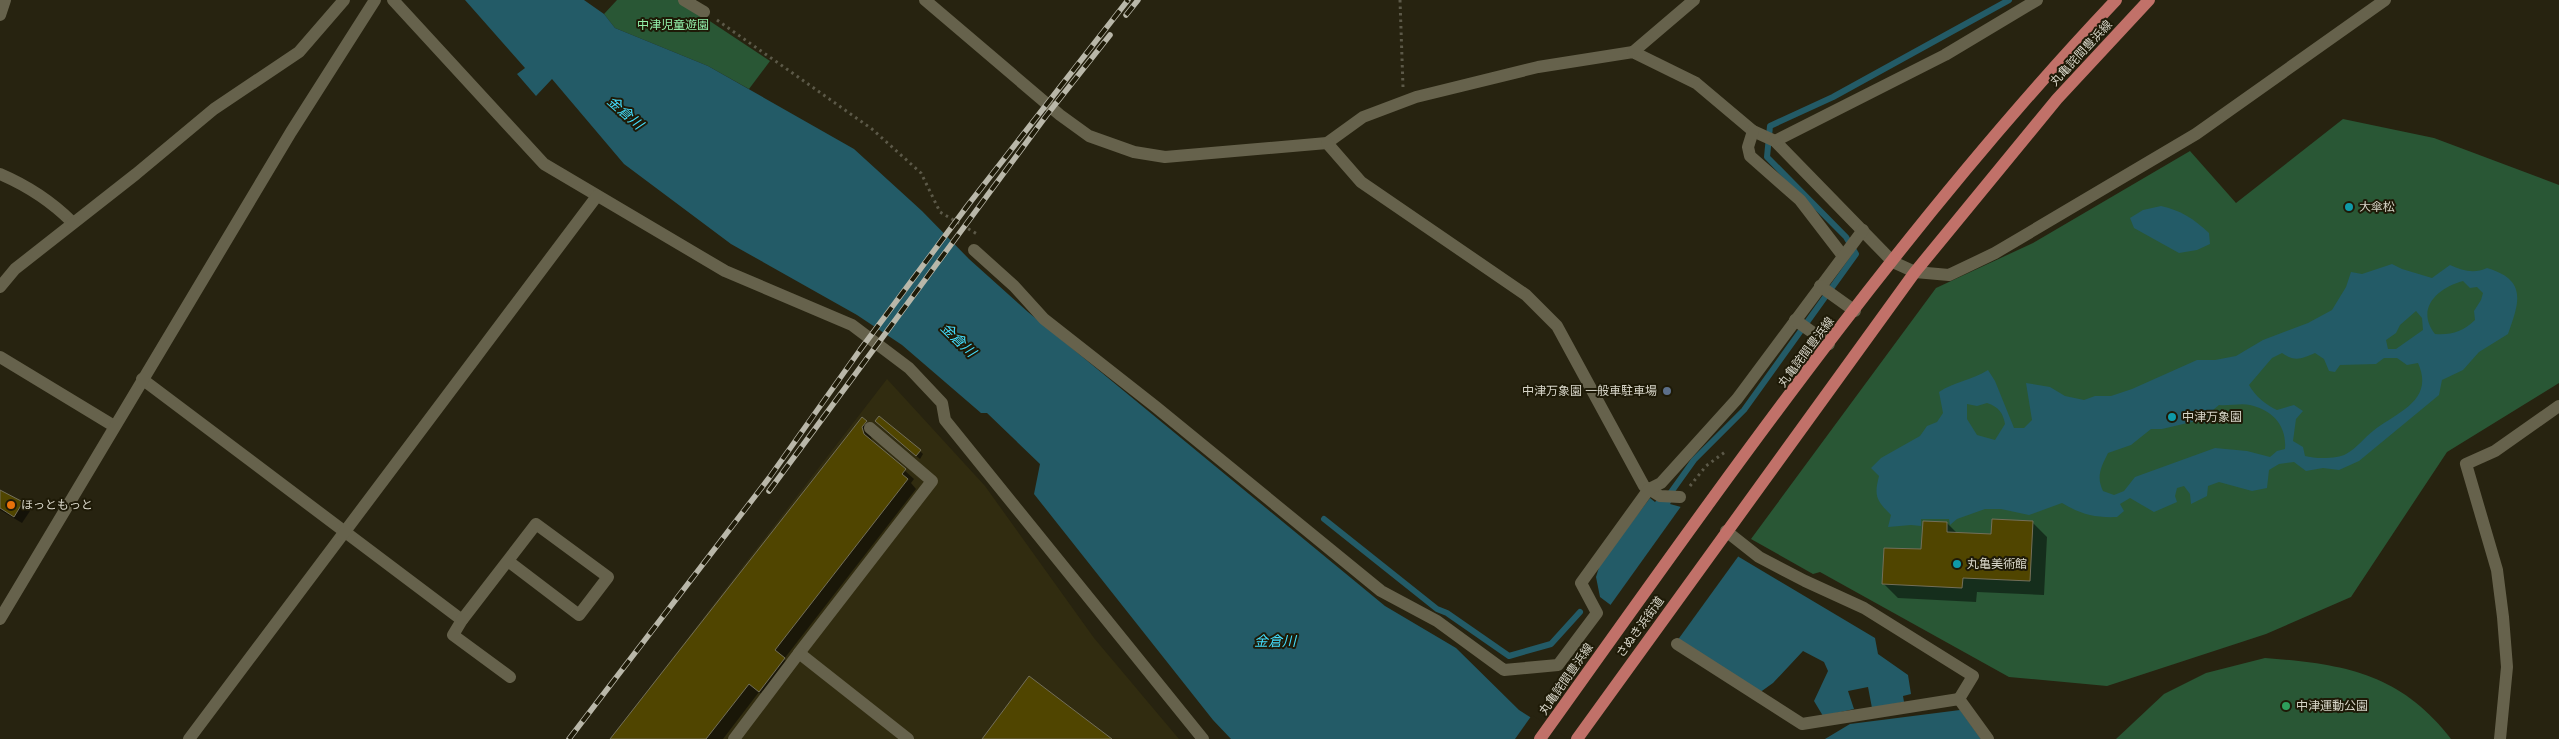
<svg xmlns="http://www.w3.org/2000/svg" width="2559" height="739" viewBox="0 0 2559 739" font-family="Rubik,'Noto Sans JP',sans-serif">
  <style>
    .built { fill: #312c10 }
    .green { fill: #295735 }
    .water { fill: #235b67; fill-rule: evenodd }
    .pier { fill: #272310 }
    .shadow { fill: #0007 }
    .lines { fill: none; stroke-linecap: round; stroke-linejoin: round }
    .stream { stroke: #235b67; stroke-width: 6 }
    .building { fill: #504500; stroke: #736f59 }
    .path { stroke: #5c5948; stroke-width: 3; stroke-dasharray: 2.5 4; stroke-linecap: butt }
    .minor { stroke: #66624c; stroke-width: 12 }
    .major { stroke: #c17169; stroke-width: 12 }
    .rail-casing { stroke: #b9b7a9; stroke-width: 5.5 }
    .rail { stroke: #1e1a07; stroke-width: 4; stroke-dasharray: 11; stroke-linecap: butt }
    .culture-dot { fill: #0f9aa8; stroke: #1e1a07; stroke-width: 2 }
    .service-dot { fill: #5c6f8a; stroke: #1e1a07; stroke-width: 2 }
    .food-dot { fill: #e8710a; stroke: #1e1a07; stroke-width: 2 }
    .leisure-dot { fill: #2e9e5b; stroke: #1e1a07; stroke-width: 2 }
    .labels { text-anchor: middle; dominant-baseline: central; stroke-width: 4; stroke-linejoin: round; paint-order: stroke }
    .park-label { font-size: 12px; fill: #93efa9; stroke: #1e1a07 }
    .street-label { font-size: 12px; fill: #d8d6c9; stroke: #1e1a07 }
    .poi-label { font-size: 12px; fill: #d8d6c9; stroke: #1e1a07; text-anchor: start }
    .water-label { font-size: 14px; font-style: italic; fill: #43ddfd; stroke: #1e1a07 }
  </style>
  <rect width="100%" height="100%" fill="#272310"/>
  <path class="built" d="M 887,379 L 985,486 L 1094,638 L 1179,739 L 610,739 Z"/>
  <g class="green">
    <path d="M 617,0 L 678,0 L 770,61 L 749,89 L 708,66 L 615,28 L 604,14 Z"/>
    <path d="M 2343,119 L 2434,138 L 2559,185 L 2559,383 L 2447,452 L 2351,597 L 2266,634 L 2107,686 L 2009,677 L 1820,572 L 1813,574 L 1751,539 L 1936,288 L 2033,243 L 2190,151 L 2236,203 Z"/>
    <path d="M 2265,658 C 2344,664 2400,673 2451,739 L 2116,739 L 2164,694 L 2206,673 Z"/>
  </g>
  <g class="water">
    <path d="M 465,0 L 584,0 L 604,14 L 615,28 L 708,66 L 854,149 L 922,211 L 969,259 L 1028,312 L 1385,606 L 1456,648 L 1519,710 L 1565,739 L 1231,739 L 1213,720 L 1034,494 L 1040,464 L 987,413 L 981,413 L 902,345 L 857,315 L 731,244 L 624,164 L 552,79 L 536,96 L 517,74 L 525,68 Z"/>
    <path d="M 2161,206 C 2180,210 2194,219 2209,233 L 2210,244 L 2197,250 L 2179,253 L 2134,228 L 2130,218 L 2143,210 Z"/>
    <path d="M 2392,264 L 2402,269 L 2432,278 L 2450,265 C 2463,271 2474,274 2487,268 C 2528,280 2519,303 2508,334 L 2479,352 L 2463,370 L 2442,380 L 2439,395 L 2359,461 L 2339,470 L 2323,468 L 2306,471 L 2294,462 L 2279,464 L 2269,470 L 2267,488 L 2252,491 L 2219,482 L 2208,486 L 2207,496 L 2191,504 L 2190,494 L 2184,486 L 2177,488 L 2175,496 L 2177,502 L 2154,512 L 2130,498 L 2120,504 L 2124,511 L 2117,517 C 2095,518 2080,514 2062,503 L 2029,515 L 2001,509 L 1985,509 L 1957,519 L 1950,525 L 1949,519 L 1921,519 L 1921,526 L 1911,525 L 1888,527 L 1891,515 C 1876,500 1874,496 1879,476 L 1871,468 L 1881,458 L 1920,436 L 1927,426 L 1937,422 L 1943,413 L 1939,392 C 1954,382 1972,380 1988,370 L 1995,381 L 2014,428 L 2024,428 L 2032,420 L 2026,383 L 2050,387 L 2065,396 L 2084,400 L 2095,396 L 2111,396 L 2132,389 L 2197,360 L 2215,360 L 2236,356 L 2263,340 L 2308,323 L 2332,310 L 2346,287 L 2351,272 L 2362,274 ZM 2463,281 L 2470,288 L 2477,287 L 2483,293 L 2481,300 L 2474,311 L 2475,320 C 2462,332 2452,335 2435,334 C 2415,308 2438,288 2463,281 ZM 2416,311 L 2422,318 L 2423,330 L 2396,349 L 2388,349 L 2386,340 L 2396,333 L 2400,325 ZM 2282,353 C 2295,362 2301,359 2315,353 L 2324,359 L 2329,371 L 2335,372 L 2340,365 L 2376,364 L 2384,358 L 2397,358 L 2407,365 L 2418,363 C 2435,401 2397,412 2373,431 C 2364,438 2356,449 2346,454 C 2338,459 2315,459 2305,456 L 2303,447 L 2293,441 L 2296,419 L 2303,411 L 2294,405 L 2277,410 C 2266,405 2255,396 2249,385 L 2272,358 ZM 1987,403 C 1999,407 2003,413 2005,424 L 1995,440 L 1977,435 L 1967,419 L 1967,404 L 1977,406 ZM 2219,405 C 2229,406 2241,403 2250,405 C 2272,410 2287,425 2285,449 L 2277,451 L 2270,457 L 2247,451 L 2215,448 L 2135,477 L 2124,491 L 2114,495 L 2103,491 C 2096,477 2101,467 2108,453 L 2131,445 L 2151,429 L 2162,429 L 2196,421 L 2209,424 L 2207,415 Z"/>
    <path d="M 1664,492 L 1675,496 L 1670,504 L 1681,507 L 1739,557 L 1875,638 L 1878,654 L 1908,675 L 1911,694 L 1903,696 L 1904,702 L 1872,708 L 1868,687 L 1848,691 L 1854,709 L 1823,716 L 1814,701 L 1828,671 L 1824,662 L 1803,651 L 1773,683 L 1759,693 L 1678,639 L 1612,606 L 1600,597 L 1596,577 L 1600,564 L 1650,498 L 1655,502 Z"/>
    <path d="M 1960,710 L 1981,739 L 1825,739 L 1850,724 Z"/>
  </g>
  <g class="pier">
    <path d="M 1682,505 L 1740,554 L 1677,641 L 1609,607 Z"/>
    <path d="M 1532,715 L 1566,737 L 1567,739 L 1515,739 Z"/>
  </g>
  <g class="shadow">
    <path d="M 866,422 L 875,431 L 871,437 L 873,442 L 914,479 L 911,483 L 916,489 L 784,659 L 793,668 L 769,700 L 759,692 L 723,739 L 612,739 Z"/>
    <path d="M 880,425 L 920,451 L 923,454 L 920,459 Z"/>
    <path d="M 0,491 L 22,503 L 30,511 L 22,523 L 0,510 Z"/>
    <path d="M 2032,522 L 2047,537 L 2044,595 L 1977,592 L 1976,602 L 1898,598 L 1883,583 L 1922,551 L 1947,523 L 1958,534 L 1992,536 Z"/>
  </g>
  <g class="lines">
    <g class="stream">
      <path d="M 1669,495 L 1694,460 L 1744,410 L 1856,254 L 1846,237 L 1767,157 L 1770,126 L 1833,97 L 2009,0"/>
      <path d="M 1324,519 L 1437,609 L 1447,613 L 1509,656 L 1551,644 L 1580,612"/>
    </g>
  </g>
  <g class="building">
    <path d="M 879,416 L 921,450 L 916,456 L 875,421 Z"/>
    <path d="M 862,417 L 867,421 L 862,427 L 864,434 L 906,469 L 902,474 L 908,479 L 775,650 L 785,658 L 759,692 L 749,684 L 706,739 L 610,739 Z"/>
    <path d="M 0,490 L 23,502 L 14,517 L 0,508 Z"/>
    <path d="M 1992,519 L 2033,521 L 2030,581 L 1963,578 L 1962,588 L 1882,584 L 1884,548 L 1921,549 L 1923,521 L 1947,522 L 1947,532 L 1991,534 Z"/>
    <path d="M 1029,676 L 1112,739 L 982,739 Z"/>
  </g>
  <g class="lines">
    <g class="path">
      <path d="M 1400,0 L 1403,87"/>
      <path d="M 717,20 L 872,129 L 921,173 L 940,212 L 977,234"/>
      <path d="M 1690,486 L 1706,466 L 1725,452"/>
    </g>
    <g class="minor">
      <path d="M 393,0 L 544,164 L 725,271 L 852,325 L 909,368 L 942,403 L 945,420 L 1203,739"/>
      <path d="M 684,0 L 704,12"/>
      <path d="M 925,0 L 1060,115 L 1089,136 L 1134,152 L 1165,157 L 1327,143 L 1363,117 L 1416,97 L 1538,67 L 1633,52 L 1696,83 L 1753,131 L 1775,141 L 1893,262 L 1915,272 L 1949,275 L 1995,253 L 2196,134 L 2385,0"/>
      <path d="M 0,15 L 5,0"/>
      <path d="M 1633,52 L 1694,0"/>
      <path d="M 1753,131 L 1748,147 L 1750,156 L 1800,200 L 1843,256"/>
      <path d="M 1775,141 L 1945,55 L 2037,0"/>
      <path d="M 1327,143 L 1361,182 L 1526,295 L 1557,326 L 1644,486 L 1660,496 L 1680,497"/>
      <path d="M 0,174 C 28,186 50,200 72,222"/>
      <path d="M 974,250 L 1014,286 L 1044,319 L 1156,407 L 1381,591 L 1437,621 L 1504,670 L 1558,665 L 1597,613 L 1581,583 L 1649,489 L 1661,483 L 1737,399 L 1863,230"/>
      <path d="M 1820,286 L 1855,311"/>
      <path d="M 0,287 L 15,269 L 136,174 L 214,109 L 299,52 L 344,0"/>
      <path d="M 1795,320 L 1829,344"/>
      <path d="M 0,357 L 114,426"/>
      <path d="M 142,379 L 462,620"/>
      <path d="M 1726,531 L 1759,557 L 1805,581 L 1864,608 L 1973,676 L 1959,699"/>
      <path d="M 508,561 L 579,615 L 608,577 L 536,524 L 462,620 L 453,635 L 510,677"/>
      <path d="M 0,619 L 291,132 L 375,0"/>
      <path d="M 1677,644 L 1802,724 L 1959,699 L 1988,739"/>
      <path d="M 799,653 L 932,481 L 870,428"/>
      <path d="M 189,739 L 597,196"/>
      <path d="M 734,739 L 799,653 L 908,739"/>
      <path d="M 2500,739 L 2507,667 L 2503,617 L 2497,570 L 2466,464 L 2495,451 L 2559,406"/>
    </g>
    <g class="major">
      <path d="M 1540,739 C 1721,486 1902,226 2116,0"/>
      <path d="M 1577,739 L 1915,272 L 2057,99 L 2149,0"/>
    </g>
    <g class="rail-casing">
      <g id="rail">
        <path d="M 1126,15 L 1138,0"/>
        <path d="M 769,491 L 1046,116 L 1110,35"/>
        <path d="M 569,739 L 769,478 L 860,350 L 968,205 L 1128,0"/>
      </g>
    </g>
    <use href="#rail" class="rail"/>
  </g>
  <g class="culture-dot">
    <circle cx="2349" cy="207" r="5"/>
    <circle cx="2172" cy="417" r="5"/>
    <circle cx="1957" cy="564" r="5"/>
  </g>
  <circle class="service-dot" cx="1667" cy="391" r="5"/>
  <circle class="food-dot" cx="11" cy="505" r="5"/>
  <circle class="leisure-dot" cx="2286" cy="706" r="5"/>
  <g class="labels">
    <g class="park-label">
      <text x="673" y="25">中津児童遊園</text>
    </g>
    <g class="street-label">
      <text transform="translate(2081 53) rotate(-47)">丸亀詫間豊浜線</text>
      <text transform="translate(1806 352) rotate(-53)">丸亀詫間豊浜線</text>
      <text transform="translate(1640 627) rotate(-54)">さぬき浜街道</text>
      <text transform="translate(1566 679) rotate(-55)">丸亀詫間豊浜線</text>
    </g>
    <g class="poi-label">
      <text x="2359" y="207">大傘松</text>
      <text x="1657" y="391" text-anchor="end">中津万象園 一般車駐車場</text>
      <text x="2182" y="417">中津万象園</text>
      <text x="21" y="505">ほっともっと</text>
      <text x="1967" y="564">丸亀美術館</text>
      <text x="2296" y="706">中津運動公園</text>
    </g>
    <g class="water-label">
      <text transform="translate(625 113) rotate(41)">金倉川</text>
      <text transform="translate(958 340) rotate(44)">金倉川</text>
      <text x="1275" y="641">金倉川</text>
    </g>
  </g>
</svg>
